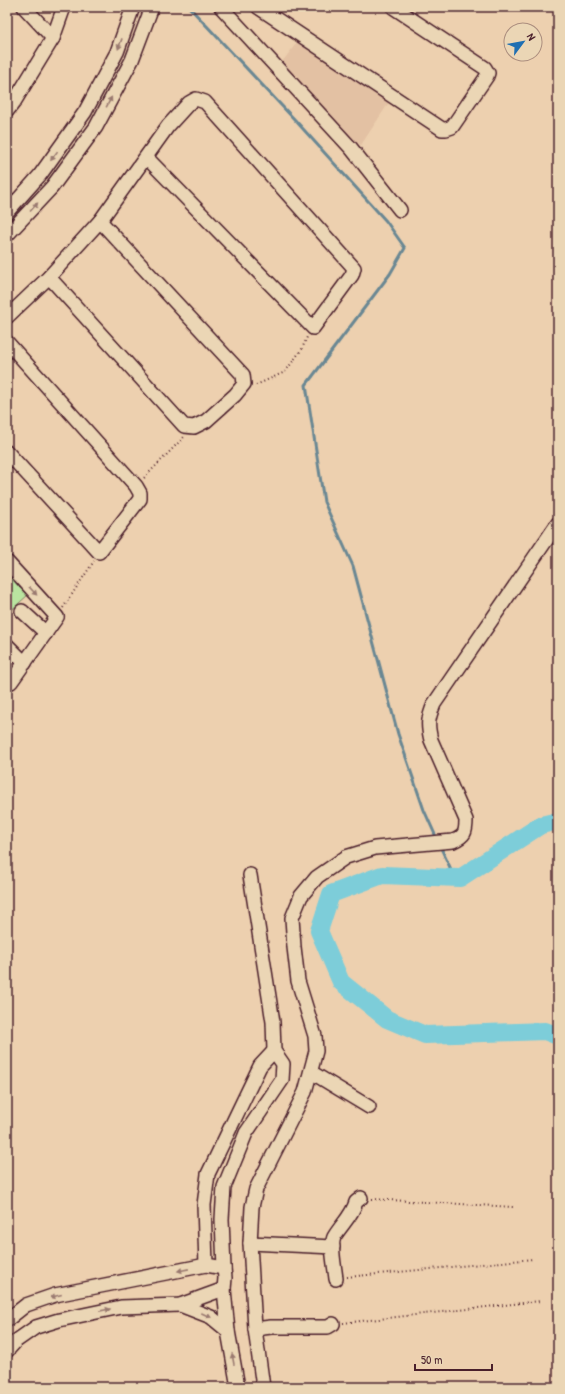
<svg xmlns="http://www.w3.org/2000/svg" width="565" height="1394" viewBox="0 0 565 1394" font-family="'Patrick Hand',sans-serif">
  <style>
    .built { fill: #e3c1a3 }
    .green { fill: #bae4a0; stroke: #828266 }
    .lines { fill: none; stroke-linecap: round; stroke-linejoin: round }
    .stream { stroke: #698793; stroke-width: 3 }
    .river { stroke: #7dcdd9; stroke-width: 18 }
    .minor-casing { stroke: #4a1f2b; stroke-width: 16 }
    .path { stroke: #4a1f2b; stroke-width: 2; stroke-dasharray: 1 3; stroke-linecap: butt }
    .minor { stroke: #ebd6b5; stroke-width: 13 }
    .oneway { fill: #9a7a70 }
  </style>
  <rect width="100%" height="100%" fill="#edd0af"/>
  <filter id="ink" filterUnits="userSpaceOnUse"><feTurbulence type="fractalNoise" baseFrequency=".025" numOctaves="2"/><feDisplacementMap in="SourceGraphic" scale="8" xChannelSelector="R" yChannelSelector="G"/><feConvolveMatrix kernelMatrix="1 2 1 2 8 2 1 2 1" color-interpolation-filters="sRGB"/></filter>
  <g filter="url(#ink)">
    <path class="built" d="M 298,41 L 390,101 L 361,145 L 346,135 L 282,62 Z"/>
    <path class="green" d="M 7,570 L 29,594 L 7,614 Z"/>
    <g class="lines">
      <g class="stream">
        <path d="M 189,7 L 295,120 L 386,221 L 405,248 L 390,274 L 306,385 L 324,502 L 353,566 L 398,734 L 424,810 L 437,839"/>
        <path d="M 440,846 L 455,878"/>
      </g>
      <path class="river" d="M 558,821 L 541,825 L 460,878 L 382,875 L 331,894 L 319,931 L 341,982 L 387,1019 L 425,1035 L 545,1031 L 558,1036"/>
      <g class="minor-casing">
        <g id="minor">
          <path d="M 24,7 L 53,38"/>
          <path d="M 221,7 L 351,148 L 400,210"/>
          <path d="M 258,7 L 442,129 L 446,129 L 452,127 L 487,76 L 488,73 L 485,68 L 393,7"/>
          <path d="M 7,111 L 14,102 L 53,38 L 64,7"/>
          <path d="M 7,212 L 40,175 L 85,112 L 117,52 L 133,7"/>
          <path d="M 7,235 L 52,187 L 96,127 L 132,60 L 152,7"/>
          <path d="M 49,277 L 184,426 L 194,427 L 206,421 L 235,395 L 244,384 L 243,375 L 100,221"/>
          <path d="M 7,317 L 49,277 L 100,221 L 168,126 L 189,103 L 196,99 L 205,102 L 354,268 L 352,275 L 313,328 L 146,157"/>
          <path d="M 7,342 L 136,486 L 140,493 L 140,499 L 99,552 L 7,452"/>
          <path d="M 7,562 L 57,617 L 11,682 L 7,678"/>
          <path d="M 22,611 L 46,633"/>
          <path d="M 7,645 L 25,663"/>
          <path d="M 311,1072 L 369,1107"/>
          <path d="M 250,1243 L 333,1247"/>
          <path d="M 206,1265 L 204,1205 L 208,1174 L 260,1066 L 274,1051"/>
          <path d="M 224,1268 L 222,1219 L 224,1187 L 246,1133 L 282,1080 L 283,1064 L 274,1051 L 273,1022 L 250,875"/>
          <path d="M 336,1279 C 335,1268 330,1246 334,1237 C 341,1225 352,1216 356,1202 L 361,1198"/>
          <path d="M 224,1289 L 228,1331 L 238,1387"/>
          <path d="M 180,1305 L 211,1317 L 228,1331"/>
          <path d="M 7,1320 L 26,1305 L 55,1295 L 206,1265 L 224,1268 L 225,1278 L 224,1289 L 180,1305 L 121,1307 L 59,1320 L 36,1327 L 16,1341 L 7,1351"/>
          <path d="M 255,1329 L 271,1327 L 328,1327 L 333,1324"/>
          <path d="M 263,1387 L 255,1329 L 250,1243 L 252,1207 L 256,1189 L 305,1092 L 316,1051 L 315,1036 L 298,981 L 294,947 L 292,918 L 301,896 L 317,877 L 346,857 L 375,848 L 453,841 C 465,836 466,832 466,820 L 431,740 C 427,724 428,719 434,704 L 558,523"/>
        </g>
      </g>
      <g class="path">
        <path d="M 256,385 L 285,372 L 302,349 L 307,337"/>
        <path d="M 144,478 L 184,437"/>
        <path d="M 63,608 L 94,561"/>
        <path d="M 372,1199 L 513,1207"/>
        <path d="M 347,1277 L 533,1259"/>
        <path d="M 343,1323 L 540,1301"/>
        <path d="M 546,1387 L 548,1386"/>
      </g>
      <use href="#minor" class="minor"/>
    </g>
    <defs><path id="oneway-solid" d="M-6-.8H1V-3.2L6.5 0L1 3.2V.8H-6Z"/></defs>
    <g class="oneway">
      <use href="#oneway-solid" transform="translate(120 44) rotate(110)"/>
      <use href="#oneway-solid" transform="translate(109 102) rotate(-62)"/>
      <use href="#oneway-solid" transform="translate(54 156) rotate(126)"/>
      <use href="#oneway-solid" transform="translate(34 207) rotate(-48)"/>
      <use href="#oneway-solid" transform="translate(33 591) rotate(47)"/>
      <use href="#oneway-solid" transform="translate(183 1270) rotate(169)"/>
      <use href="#oneway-solid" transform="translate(56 1296) rotate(165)"/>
      <use href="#oneway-solid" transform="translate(105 1310) rotate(-11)"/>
      <use href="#oneway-solid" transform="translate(206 1315) rotate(24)"/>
      <use href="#oneway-solid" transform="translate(233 1359) rotate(-100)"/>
    </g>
  </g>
  <rect width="565" height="1394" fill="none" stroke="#ebd6b5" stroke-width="24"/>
  <rect x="12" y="12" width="541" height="1370" fill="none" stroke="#4a1f2b" stroke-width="1.5" filter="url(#ink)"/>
  <g transform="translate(523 42) rotate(58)"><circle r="19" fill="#ebd6b5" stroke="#ab8d7e"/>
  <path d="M0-3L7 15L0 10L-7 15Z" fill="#1f6fb2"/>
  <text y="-6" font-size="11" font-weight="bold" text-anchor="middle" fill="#4a1f2b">N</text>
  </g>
  <path d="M415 1364v6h77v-6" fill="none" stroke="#4a1f2b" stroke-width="2"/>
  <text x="421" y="1364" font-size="12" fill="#4a1f2b" stroke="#ebd6b5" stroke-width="3" paint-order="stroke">50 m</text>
</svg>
